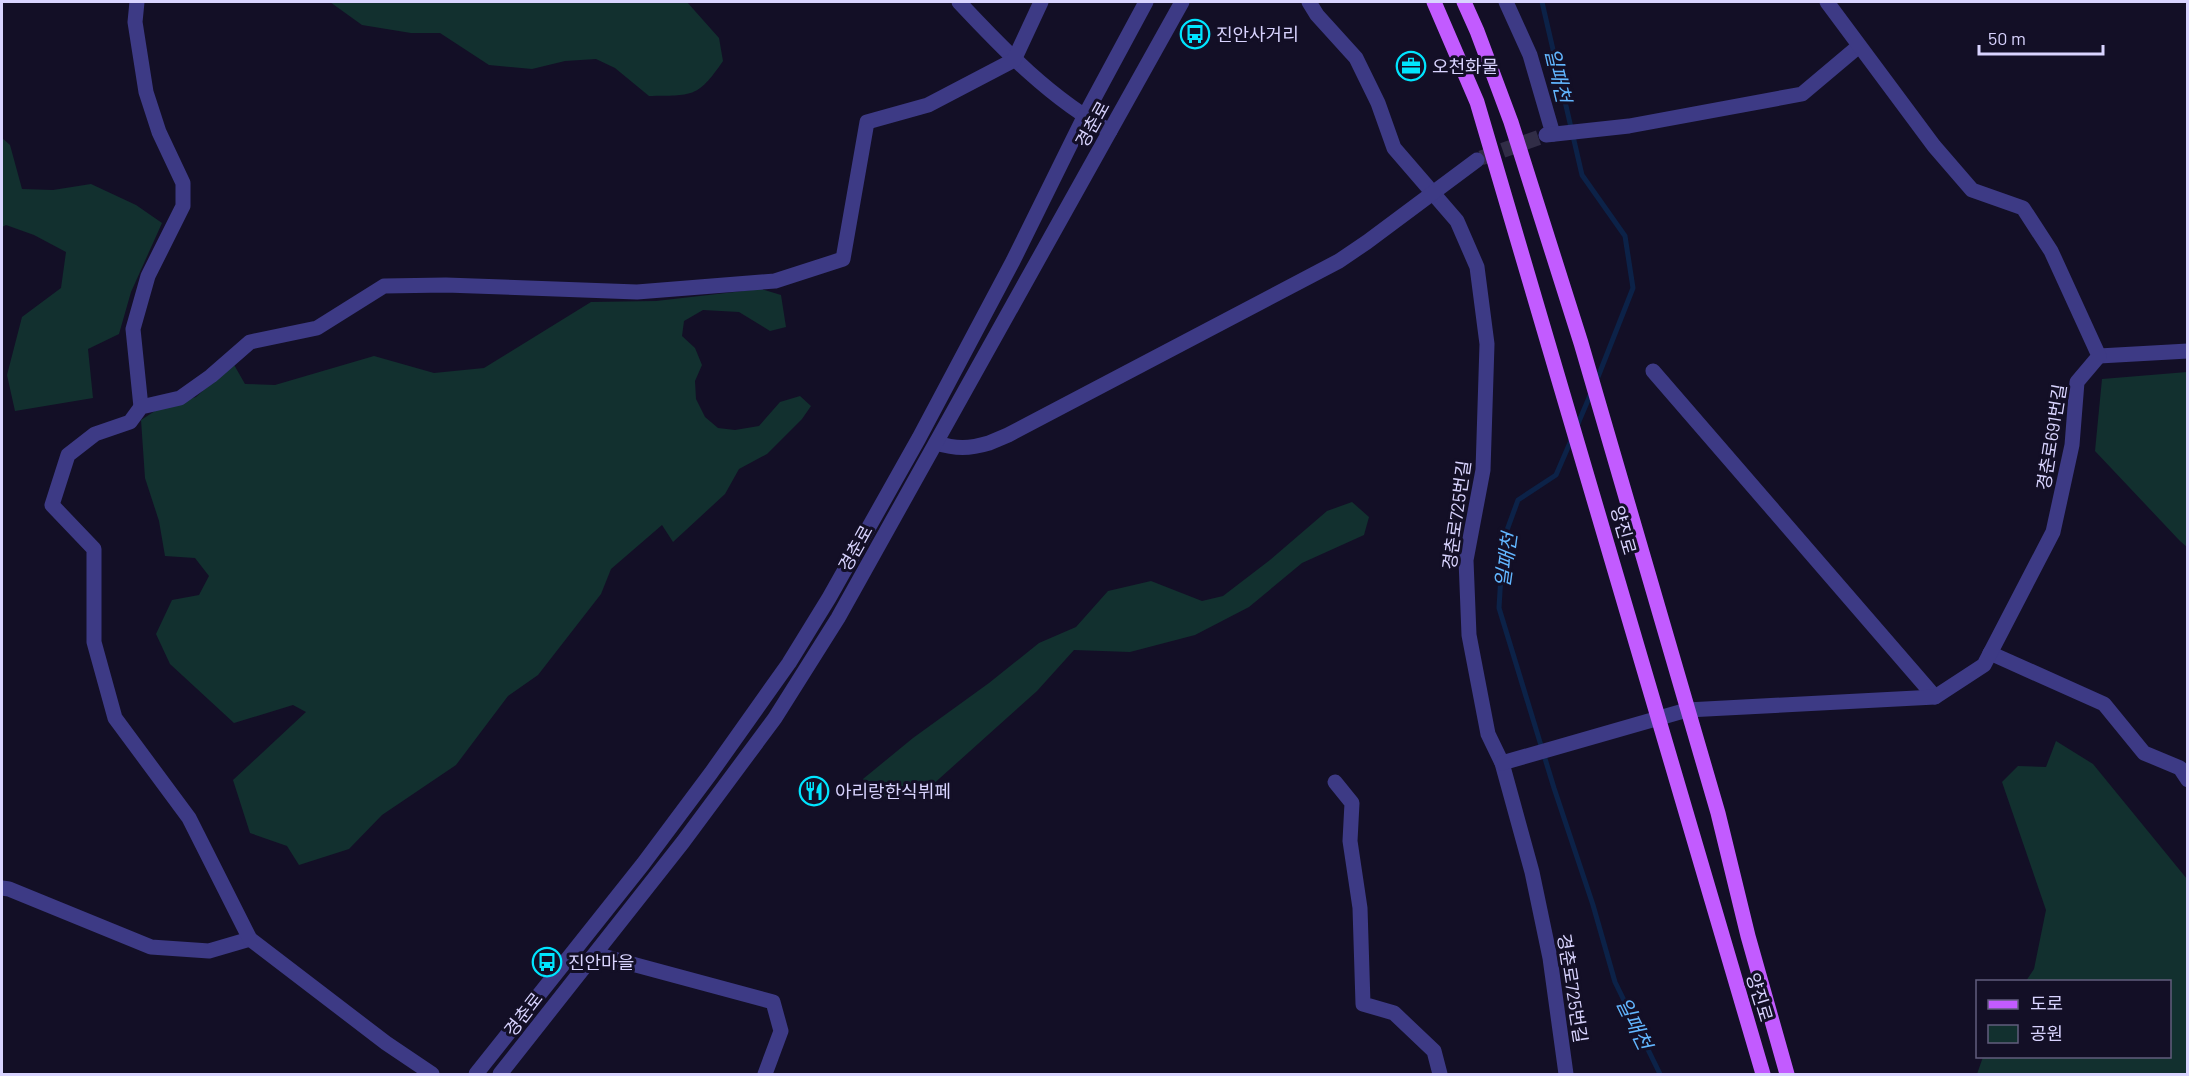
<svg xmlns="http://www.w3.org/2000/svg" width="2189" height="1076" viewBox="0 0 2189 1076" font-family="Barlow,'Noto Sans KR',sans-serif">
  <style>
    .green { fill: #12302f }
    .lines { fill: none; stroke-linecap: round; stroke-linejoin: round }
    .stream { stroke: #0c2248; stroke-width: 5 }
    .minor-tunnel { stroke: #312d47; stroke-width: 15; stroke-dasharray: 15 8; stroke-linecap: butt }
    .minor { stroke: #3d3a85; stroke-width: 15 }
    .major { stroke: #c25bff; stroke-width: 15 }
    .labels { text-anchor: middle; dominant-baseline: central; stroke-width: 6; stroke-linejoin: round; paint-order: stroke }
    .poi-label { font-size: 18px; fill: #d9d4ff; stroke: #130f26; text-anchor: start }
    .street-label { font-size: 18px; fill: #d9d4ff; stroke: #130f26 }
    .water-label { font-size: 20px; font-style: italic; fill: #62b6ff; stroke: #130f26 }
  </style>
  <rect width="100%" height="100%" fill="#130f26"/>
  <g class="green">
    <path d="M 330,2 L 687,2 L 719,38 L 723,61 C 697,99 692,95 649,96 L 615,68 L 596,59 L 565,61 L 532,69 L 489,65 L 440,33 L 411,33 L 362,25 Z"/>
    <path d="M 2,138 L 10,145 L 22,189 L 53,190 L 91,184 L 136,205 L 162,223 L 131,292 L 119,334 L 88,349 L 93,398 L 15,411 L 7,375 L 22,317 L 61,288 L 66,252 L 34,235 L 6,225 L 2,227 Z"/>
    <path d="M 761,289 L 781,295 L 786,327 L 770,331 L 739,312 L 703,310 L 684,321 L 682,336 L 695,348 L 702,365 L 695,381 L 696,399 L 705,417 L 718,428 L 735,430 L 759,426 L 780,402 L 800,396 L 811,406 L 802,419 L 767,454 L 739,469 L 725,494 L 673,542 L 662,525 L 611,569 L 601,594 L 538,675 L 508,696 L 456,765 L 382,815 L 349,849 L 299,865 L 287,846 L 250,833 L 233,780 L 306,712 L 293,705 L 234,723 L 170,664 L 156,634 L 172,600 L 199,595 L 209,576 L 195,558 L 165,556 L 159,521 L 145,478 L 141,420 L 158,409 L 196,397 L 233,363 L 245,384 L 275,385 L 374,356 L 434,373 L 484,368 L 591,302 L 656,301 Z"/>
    <path d="M 2187,372 L 2188,372 L 2187,547 L 2180,541 L 2095,451 L 2102,379 Z"/>
    <path d="M 1352,502 L 1369,517 L 1364,535 L 1302,563 L 1249,607 L 1195,635 L 1130,652 L 1074,650 L 1037,691 L 930,787 L 874,799 L 863,779 L 913,738 L 989,683 L 1039,643 L 1076,627 L 1108,591 L 1151,581 L 1202,601 L 1223,596 L 1270,560 L 1327,511 Z"/>
    <path d="M 2056,741 L 2093,764 L 2187,879 L 2187,1074 L 1977,1074 L 1983,1057 L 2170,1056 L 2170,982 L 2026,981 L 2034,969 L 2046,910 L 2002,782 L 2018,766 L 2046,767 Z"/>
  </g>
  <g class="lines">
    <g class="stream">
      <path d="M 1542,2 L 1582,175 L 1625,236 L 1633,288 L 1596,382"/>
      <path d="M 1577,426 L 1591,393"/>
      <path d="M 1572,438 L 1556,475 L 1518,500 L 1503,541 L 1499,608 L 1554,788 L 1593,905 L 1615,982 L 1660,1074"/>
    </g>
    <path class="minor-tunnel" d="M 1481,158 L 1546,135"/>
    <g class="minor">
      <path d="M 137,2 L 135,22 L 146,92 L 159,132 L 183,183 L 183,206 L 148,276 L 133,329 L 141,407"/>
      <path d="M 959,2 C 1004,50 1051,99 1110,131"/>
      <path d="M 1309,2 L 1317,15 L 1356,58 L 1378,103 L 1394,148 L 1457,221 L 1477,267 L 1487,344 L 1483,470 L 1466,560 L 1469,635 L 1488,734 L 1502,763 L 1532,872 L 1550,958 L 1566,1074"/>
      <path d="M 1506,2 L 1530,55 L 1553,134"/>
      <path d="M 1546,135 L 1629,126 L 1802,94 L 1859,46"/>
      <path d="M 2099,356 L 2188,351"/>
      <path d="M 1653,371 L 1935,697"/>
      <path d="M 936,443 C 956,449 969,449 989,443 L 1008,435 L 1339,261 L 1367,242 L 1477,160"/>
      <path d="M 1990,653 L 2104,704 L 2144,753 L 2180,768 L 2188,780"/>
      <path d="M 1502,763 L 1687,710 L 1935,697 L 1984,665 L 2053,532 L 2072,445 L 2077,382 L 2099,356 L 2051,251 L 2023,208 L 1972,190 L 1934,146 L 1827,2"/>
      <path d="M 1335,782 L 1352,803 L 1350,841 L 1360,908 L 1363,1004 L 1394,1013 L 1434,1051 L 1440,1074"/>
      <path d="M 2,888 L 9,889 L 151,947 L 209,951 L 250,939"/>
      <path d="M 595,954 L 773,1002 L 781,1031 L 765,1074"/>
      <path d="M 432,1074 L 386,1043 L 250,939 L 189,818 L 115,718 L 94,642 L 94,549 L 52,505 L 68,455 L 95,434 L 130,422 L 141,407 L 180,398 L 211,376 L 250,342 L 317,328 L 384,286 L 446,285 L 637,292 L 775,281 L 843,259 L 867,122 L 928,105 L 1014,60 L 1041,2"/>
      <path d="M 476,1074 L 643,864 L 711,773 L 789,663 L 829,598 L 919,438 L 1013,261 L 1084,117 L 1146,2"/>
      <path d="M 500,1074 L 683,842 L 775,718 L 838,618 L 1182,2"/>
    </g>
    <g class="major">
      <path d="M 1434,2 L 1477,102 L 1763,1074"/>
      <path d="M 1464,2 L 1477,31 L 1511,122 L 1581,343 L 1718,813 L 1748,936 L 1787,1074"/>
    </g>
  </g>
  <defs>
    <g id="bus-ring" transform="scale(1.5)"><circle r="9.5" fill="#130f26" stroke="#00e5ff" stroke-width="1.5"/><path d="M-5-6H5V4H4V6H2V4H-2V6H-4V4H-5ZM-3.5-4V0h7V-4ZM-3.5 1.2v1.5H-2V1.2ZM2 1.2v1.5H3.5V1.2Z" fill="#00e5ff"/></g>
    <g id="office-ring" transform="scale(1.5)"><circle r="9.5" fill="#130f26" stroke="#00e5ff" stroke-width="1.5"/><path d="M-6-3h4V-5.5h4V-3h4V5H-6ZM-1-4.5V-3h2v-1.5ZM-6 0V1H6V0Z" fill="#00e5ff"/></g>
    <g id="restaurant-ring" transform="scale(1.5)"><circle r="9.5" fill="#130f26" stroke="#00e5ff" stroke-width="1.5"/><path d="M-5-6h1v4h1v-4h1v4h1v-4h1v5L-1.5 .5V6h-2V.5L-5-1ZM5-6V6H3V1.5H1.5Q1.5-4 5-6Z" fill="#00e5ff"/></g>
  </defs>
  <g fill-rule="evenodd">
    <use href="#bus-ring" x="1195" y="34"/>
    <use href="#office-ring" x="1411" y="66"/>
    <use href="#restaurant-ring" x="814" y="791"/>
    <use href="#bus-ring" x="547" y="962"/>
  </g>
  <g class="labels">
    <g class="poi-label">
      <text x="1216" y="34">진안사거리</text>
      <text x="1432" y="66">오천화물</text>
      <text x="835" y="791">아리랑한식뷔페</text>
      <text x="568" y="962">진안마을</text>
    </g>
    <g class="street-label">
      <text transform="translate(1092 124) rotate(-61)">경춘로</text>
      <text transform="translate(2051 437) rotate(-81)">경춘로691번길</text>
      <text transform="translate(1456 515) rotate(-82)">경춘로725번길</text>
      <text transform="translate(1624 530) rotate(74)">양진로</text>
      <text transform="translate(855 548) rotate(-61)">경춘로</text>
      <text transform="translate(1573 988) rotate(81)">경춘로725번길</text>
      <text transform="translate(1760 997) rotate(73)">양진로</text>
      <text transform="translate(523 1014) rotate(-52)">경춘로</text>
    </g>
    <g class="water-label">
      <text transform="translate(1559 75) rotate(77)">일패천</text>
      <text transform="translate(1505 560) rotate(-82)">일패천</text>
      <text transform="translate(1635 1023) rotate(64)">일패천</text>
    </g>
  </g>
  <rect width="2189" height="1076" fill="none" stroke="#d9d4ff" stroke-width="6"/>
  <rect x="1976" y="980" width="195" height="78" fill="#130f26" stroke="#625e7d" stroke-width="1.5"/>
  <rect x="1988" y="1000" width="30" height="9" fill="#c25bff" stroke="#625e7d" stroke-width="1.5"/>
  <text x="2030" y="1010" font-size="18" fill="#d9d4ff">도로</text>
  <rect x="1988" y="1025" width="30" height="18" fill="#12302f" stroke="#625e7d" stroke-width="1.5"/>
  <text x="2030" y="1040" font-size="18" fill="#d9d4ff">공원</text>
  <path d="M1979 45v9h124v-9" fill="none" stroke="#d9d4ff" stroke-width="3"/>
  <text x="1988" y="45" font-size="18" fill="#d9d4ff" stroke="#130f26" stroke-width="4.5" paint-order="stroke">50 m</text>
</svg>
